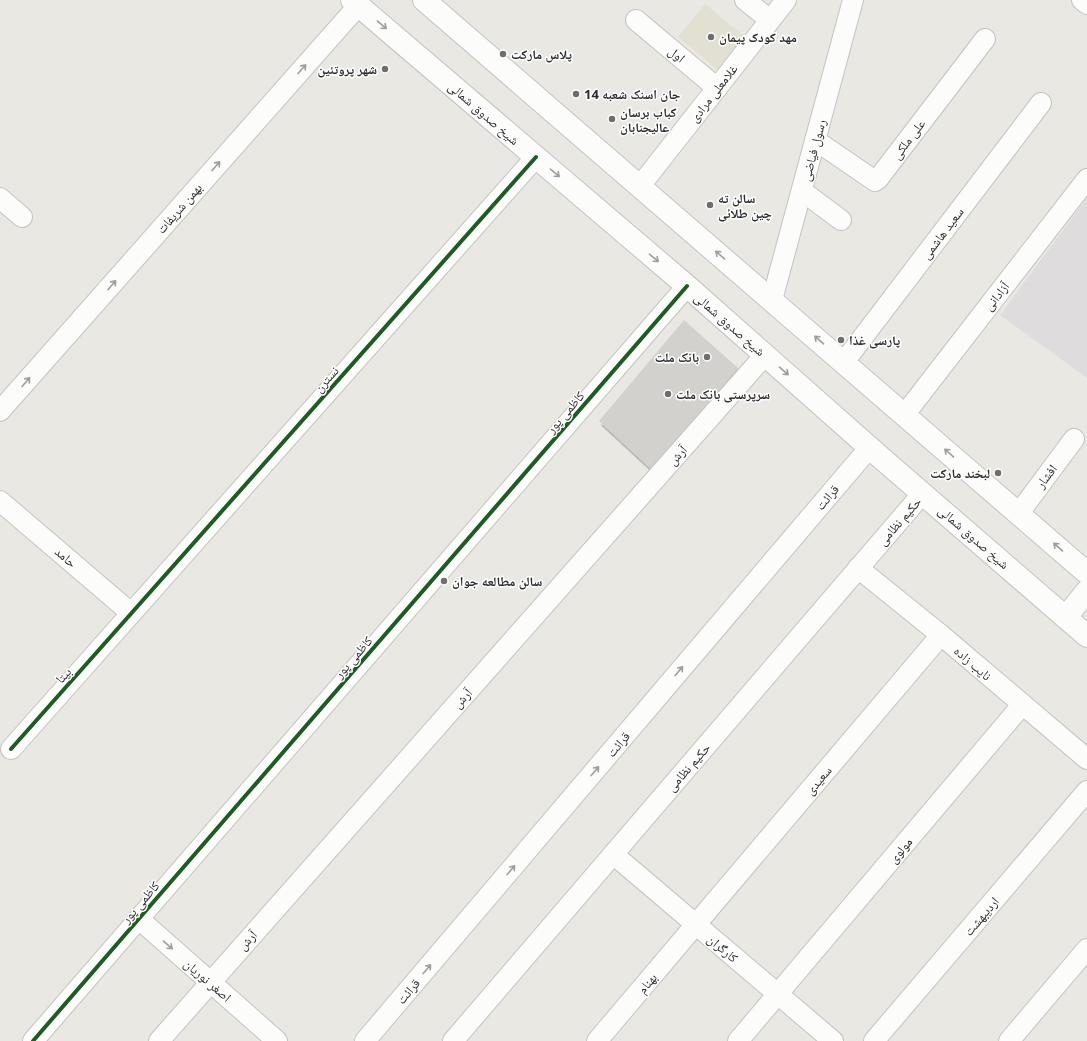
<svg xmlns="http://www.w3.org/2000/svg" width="1087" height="1041" viewBox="0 0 1087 1041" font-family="'Noto Sans','Noto Naskh Arabic',sans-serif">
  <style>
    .industrial { fill: #dedcdd }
    .education { fill: #e2e0d2 }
    .building { fill: #d2d1ce; filter: url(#shadow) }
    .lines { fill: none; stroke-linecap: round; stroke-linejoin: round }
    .street-casing { stroke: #c4c3c2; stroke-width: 22 }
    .secondary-casing { stroke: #c4c3c2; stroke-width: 24 }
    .street { stroke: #fcfcfb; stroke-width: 20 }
    .secondary { stroke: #fcfcfb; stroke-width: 22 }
    .cycleway-casing { stroke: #fff; stroke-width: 6 }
    .cycleway { stroke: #1b5e20; stroke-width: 4 }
    .oneway { stroke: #9e9e9e }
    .poi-dot { fill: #6e6e6c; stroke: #fff; stroke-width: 1.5 }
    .labels { text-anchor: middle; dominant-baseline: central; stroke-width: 3; stroke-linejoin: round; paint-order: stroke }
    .poi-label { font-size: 13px; font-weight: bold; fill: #2c2c2c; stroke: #fff; text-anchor: start }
    .street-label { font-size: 13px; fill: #2c2c2c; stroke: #fff }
  </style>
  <defs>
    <filter id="shadow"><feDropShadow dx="2.5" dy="4.5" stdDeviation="0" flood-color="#0004"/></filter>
  </defs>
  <rect width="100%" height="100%" fill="#e9e8e3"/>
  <path class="industrial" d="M 1087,198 L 1087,378 L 1000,315 Z"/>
  <path class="education" d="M 705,4 L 745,37 L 718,70 L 678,37 Z"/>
  <path class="building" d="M 684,320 L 738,368 L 652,470 L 599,421 Z"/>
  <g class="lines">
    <g class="street-casing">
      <g id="street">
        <path d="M 745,0 L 770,20"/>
        <path d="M 1082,0 L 1087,4"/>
        <path d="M 636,20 L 717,88"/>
        <path d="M 815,140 L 875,181 L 878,179 L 985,39"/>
        <path d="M 640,186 L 786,0"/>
        <path d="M 802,191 L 841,220"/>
        <path d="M 0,198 L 22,217"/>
        <path d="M 772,300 L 853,0"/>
        <path d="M 844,362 L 1041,103"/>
        <path d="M 0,411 L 358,6"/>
        <path d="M 905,414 L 1087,179"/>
        <path d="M 0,501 L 131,613"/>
        <path d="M 1019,513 L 1074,439"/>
        <path d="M 858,568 L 941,635 L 1087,759"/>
        <path d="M 11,749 L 536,157"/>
        <path d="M 613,854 L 833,1041"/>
        <path d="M 139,919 L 277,1041"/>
        <path d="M 33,1041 L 687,286"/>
        <path d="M 159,1041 L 765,355"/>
        <path d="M 365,1041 L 870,447"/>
        <path d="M 453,1041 L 923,493"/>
        <path d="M 597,1041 L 941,635"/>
        <path d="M 738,1041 L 1022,705"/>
        <path d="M 874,1041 L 1087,791"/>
        <path d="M 1009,1041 L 1087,949"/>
      </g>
    </g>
    <g class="secondary-casing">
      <g id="secondary">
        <path d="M 352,0 L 687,286 L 879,456 L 1087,636"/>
        <path d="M 424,0 L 1087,573"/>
        <path d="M 1066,617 L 1087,591"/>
      </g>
    </g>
    <use href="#street" class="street"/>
    <use href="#secondary" class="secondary"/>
    <g class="cycleway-casing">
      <g id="cycleway">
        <path d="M 11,749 L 536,157"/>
        <path d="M 33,1041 L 687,286"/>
      </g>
    </g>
    <use href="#cycleway" class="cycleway"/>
  </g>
  <defs><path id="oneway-shaft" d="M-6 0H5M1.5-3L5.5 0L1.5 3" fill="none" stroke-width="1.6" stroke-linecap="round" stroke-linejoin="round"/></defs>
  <g class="oneway">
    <use href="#oneway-shaft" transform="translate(382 25) rotate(40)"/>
    <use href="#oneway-shaft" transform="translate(302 69) rotate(-48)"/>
    <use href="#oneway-shaft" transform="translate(216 166) rotate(-49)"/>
    <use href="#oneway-shaft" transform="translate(555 173) rotate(40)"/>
    <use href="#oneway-shaft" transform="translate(720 255) rotate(-139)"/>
    <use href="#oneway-shaft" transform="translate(654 258) rotate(40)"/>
    <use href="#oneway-shaft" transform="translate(112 285) rotate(-49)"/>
    <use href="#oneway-shaft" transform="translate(819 340) rotate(-139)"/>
    <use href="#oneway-shaft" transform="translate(784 371) rotate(41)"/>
    <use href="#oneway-shaft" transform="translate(26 382) rotate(-49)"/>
    <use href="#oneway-shaft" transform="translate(949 453) rotate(-139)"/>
    <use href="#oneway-shaft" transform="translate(1058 547) rotate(-139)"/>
    <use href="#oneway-shaft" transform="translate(679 671) rotate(-50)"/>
    <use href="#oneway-shaft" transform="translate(595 771) rotate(-50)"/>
    <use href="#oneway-shaft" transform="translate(511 870) rotate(-50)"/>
    <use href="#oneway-shaft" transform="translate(168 945) rotate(41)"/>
    <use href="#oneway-shaft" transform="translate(427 969) rotate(-50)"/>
  </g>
  <g class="poi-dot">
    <circle cx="711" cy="37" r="4"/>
    <circle cx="503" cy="54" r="4"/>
    <circle cx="385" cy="69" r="4"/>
    <circle cx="576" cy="94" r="4"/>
    <circle cx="612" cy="119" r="4"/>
    <circle cx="710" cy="205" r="4"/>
    <circle cx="841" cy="340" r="4"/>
    <circle cx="707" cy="357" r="4"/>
    <circle cx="668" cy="394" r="4"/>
    <circle cx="998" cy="473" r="4"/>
    <circle cx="444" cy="581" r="4"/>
  </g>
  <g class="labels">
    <g class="poi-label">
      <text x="719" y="37">مهد کودک پیمان</text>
      <text x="511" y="54">پلاس مارکت</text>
      <text x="377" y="69" text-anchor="end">شهر پروتئین</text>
      <text x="584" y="94">جان اسنک شعبه 14</text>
      <text x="620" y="112">کباب برسان<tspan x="620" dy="15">عالیجنابان</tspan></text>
      <text x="718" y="198">سالن ته<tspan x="718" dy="15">چین طلائی</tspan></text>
      <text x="849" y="340">پارسی غذا</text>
      <text x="699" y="357" text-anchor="end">بانک ملت</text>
      <text x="676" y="394">سرپرستی بانک ملت</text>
      <text x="990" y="473" text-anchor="end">لبخند مارکت</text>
      <text x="452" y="581">سالن مطالعه جوان</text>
    </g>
    <g class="street-label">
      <text transform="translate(677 54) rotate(40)">اول</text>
      <text transform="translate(713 93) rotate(-52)">غلامعلی مرادی</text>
      <text transform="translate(484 113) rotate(41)">شیخ صدوق شمالی</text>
      <text transform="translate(908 139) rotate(-53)">علی ملکی</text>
      <text transform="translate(813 150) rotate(-75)">رسول فیاضی</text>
      <text transform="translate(179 208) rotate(-49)">بهمن شریفات</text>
      <text transform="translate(942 233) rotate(-53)">سعید هاشمی</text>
      <text transform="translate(996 296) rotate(-52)">آزادانی</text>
      <text transform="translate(730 324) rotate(41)">شیخ صدوق شمالی</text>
      <text transform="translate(326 379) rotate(-48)">نسترن</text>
      <text transform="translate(565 412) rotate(-49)">کاظمی پور</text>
      <text transform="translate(677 455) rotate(-48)">آرش</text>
      <text transform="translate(1046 476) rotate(-53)">افشار</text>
      <text transform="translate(827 497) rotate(-50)">قرائت</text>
      <text transform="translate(899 521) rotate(-49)">حکیم نظامی</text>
      <text transform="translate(974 537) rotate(41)">شیخ صدوق شمالی</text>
      <text transform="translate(66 557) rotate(41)">حامد</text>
      <text transform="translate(353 657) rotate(-49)">کاظمی پور</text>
      <text transform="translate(973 663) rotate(41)">نایب زاده</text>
      <text transform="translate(63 675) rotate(-48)">بیتا</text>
      <text transform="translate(462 698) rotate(-48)">آرش</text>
      <text transform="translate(618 744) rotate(-50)">قرائت</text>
      <text transform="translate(688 767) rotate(-49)">حکیم نظامی</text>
      <text transform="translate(818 780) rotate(-50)">سعیدی</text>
      <text transform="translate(900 850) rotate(-50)">مولوی</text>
      <text transform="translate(140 902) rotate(-49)">کاظمی پور</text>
      <text transform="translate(981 916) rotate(-50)">اردیبهشت</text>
      <text transform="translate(247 940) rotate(-48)">آرش</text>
      <text transform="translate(723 948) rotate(40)">کارگران</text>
      <text transform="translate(208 980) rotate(41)">اصغر نوریان</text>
      <text transform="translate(647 983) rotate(-50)">بهنام</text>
      <text transform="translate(408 991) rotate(-50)">قرائت</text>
    </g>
  </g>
</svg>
